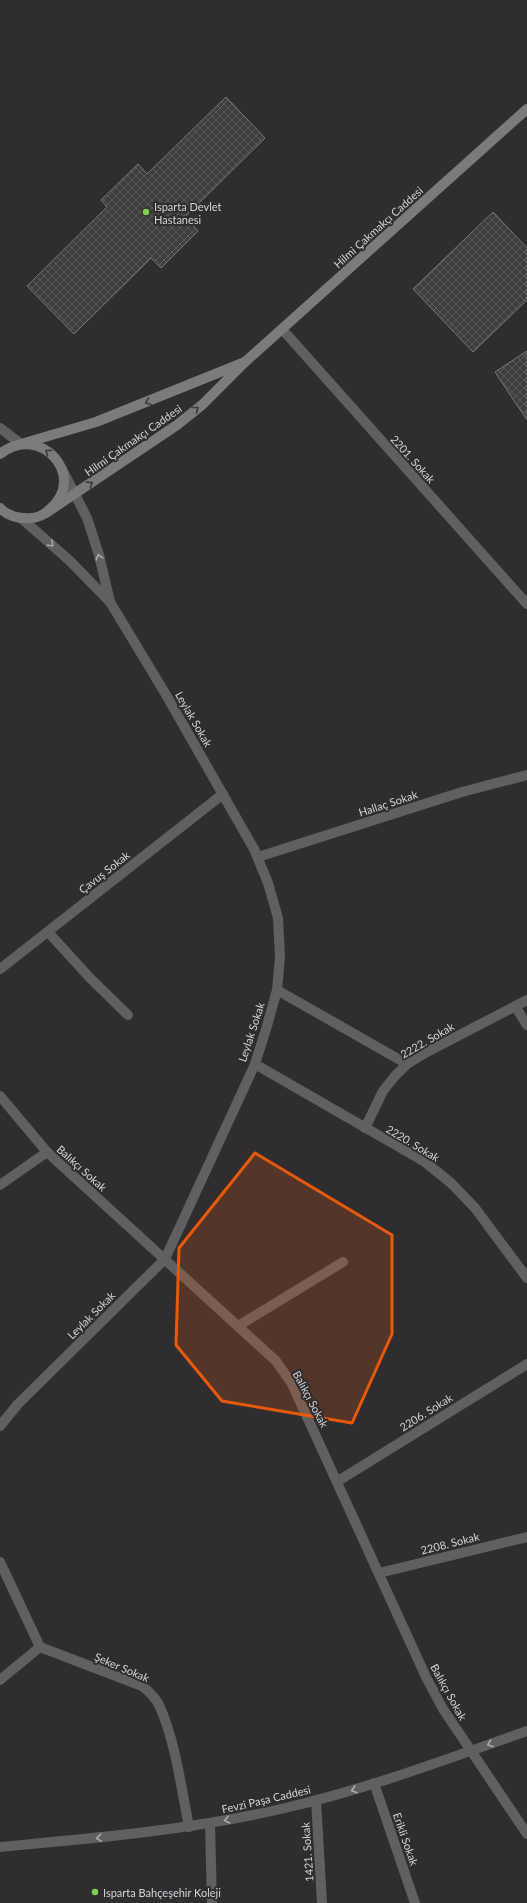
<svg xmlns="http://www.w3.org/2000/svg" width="527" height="1903" viewBox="0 0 527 1903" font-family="Lato,sans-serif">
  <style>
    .building { fill: url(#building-cross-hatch); stroke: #767975 }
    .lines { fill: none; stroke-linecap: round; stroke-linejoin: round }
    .service { stroke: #605f61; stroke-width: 10 }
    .minor { stroke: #605f61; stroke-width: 10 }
    .tertiary { stroke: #605f61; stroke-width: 10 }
    .secondary { stroke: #7c7a7d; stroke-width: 10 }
    .oneway { stroke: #3b393c }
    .oneway2 { stroke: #acaaad }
    .marked { fill: #e8590c; fill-opacity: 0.2; stroke: #e8590c; stroke-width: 3; stroke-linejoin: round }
    .poi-dot { fill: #7fd052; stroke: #2f2d30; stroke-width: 1.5 }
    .labels { text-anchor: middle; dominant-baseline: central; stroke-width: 4; stroke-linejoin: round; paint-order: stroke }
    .poi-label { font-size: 11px; fill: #d5d3d6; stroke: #2f2d30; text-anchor: start }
    .street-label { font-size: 11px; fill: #d5d3d6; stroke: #2f2d30 }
  </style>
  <defs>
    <pattern id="building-cross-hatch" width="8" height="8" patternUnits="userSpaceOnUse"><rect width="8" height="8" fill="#3c3f3b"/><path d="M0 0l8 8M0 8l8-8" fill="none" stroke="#575a57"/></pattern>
  </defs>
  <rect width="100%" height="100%" fill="#2f2d30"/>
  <g class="building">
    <path d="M 226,97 L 265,138 L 185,217 L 198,231 L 161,268 L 151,258 L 74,334 L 27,286 L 107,207 L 101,200 L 138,164 L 147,174 Z"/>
    <path d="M 493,212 L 527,248 L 527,300 L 473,352 L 413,289 Z"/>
    <path d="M 527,351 L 527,420 L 495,372 Z"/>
  </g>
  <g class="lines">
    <g class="service">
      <path d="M 282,329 L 527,604"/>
      <path d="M 258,857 L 462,792 L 527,775"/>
      <path d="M 48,932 L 90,978 L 128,1015"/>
      <path d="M 277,990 L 407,1064"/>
      <path d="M 515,1006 L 527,1025"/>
      <path d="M 0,1185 L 47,1152"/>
      <path d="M 238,1326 L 343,1262"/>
      <path d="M 379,1573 L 527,1537"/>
      <path d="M 0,1680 L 40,1647 L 142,1686 C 150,1692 156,1698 160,1707 C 176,1744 181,1787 189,1827"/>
      <path d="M 374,1783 L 415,1903"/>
      <path d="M 316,1800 L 322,1903"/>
      <path d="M 210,1824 L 212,1903"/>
    </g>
    <g class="minor">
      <path d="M 0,428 L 21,444"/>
      <path d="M 21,518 L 70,561 L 110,602 L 99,555 L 87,518 L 62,469"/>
      <path d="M 0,969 L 223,794"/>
      <path d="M 255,1064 L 425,1162 L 451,1183 L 475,1208 L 527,1278"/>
      <path d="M 0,1096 L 47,1152 L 276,1361 L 292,1384 L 426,1677 L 443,1709 L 527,1834"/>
      <path d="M 365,1128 L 383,1091 L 395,1076 L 407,1064 L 425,1053 L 527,1000"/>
      <path d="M 0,1426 L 18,1404 L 165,1259 L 255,1064 L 267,1026 L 277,990 L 280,957 L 278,918 L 268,883 L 254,849 L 165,693 L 110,602"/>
      <path d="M 338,1481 L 527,1364"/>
      <path d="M 0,1562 L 40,1647"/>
    </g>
    <path class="tertiary" d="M 0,1847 C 96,1838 191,1830 285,1808 C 367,1789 447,1759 527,1731"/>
    <g class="secondary">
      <path d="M 245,362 L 527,109"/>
      <path d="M 21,444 L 96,422 L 245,362 L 202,405 L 177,425 L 46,513"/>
      <path d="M 0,454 C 41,422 88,477 50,509 C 45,514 38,518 31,518 C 19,519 8,516 0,508"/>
    </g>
  </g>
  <defs><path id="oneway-chevron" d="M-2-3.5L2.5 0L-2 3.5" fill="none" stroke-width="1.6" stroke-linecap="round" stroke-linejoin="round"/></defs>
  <g class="oneway">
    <use href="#oneway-chevron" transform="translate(148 402) rotate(158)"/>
    <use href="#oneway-chevron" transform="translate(196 409) rotate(-38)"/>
    <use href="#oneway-chevron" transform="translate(48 452) rotate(-143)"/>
    <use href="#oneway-chevron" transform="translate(90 484) rotate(-33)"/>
  </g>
  <g class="oneway2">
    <use href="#oneway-chevron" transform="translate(51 544) rotate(43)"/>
    <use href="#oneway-chevron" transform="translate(99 557) rotate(-105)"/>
    <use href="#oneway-chevron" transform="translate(490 1744) rotate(161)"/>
    <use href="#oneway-chevron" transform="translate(354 1790) rotate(162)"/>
    <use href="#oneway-chevron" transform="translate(227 1820) rotate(168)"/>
    <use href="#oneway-chevron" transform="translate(99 1838) rotate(175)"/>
  </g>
  <path class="marked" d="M 255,1153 L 392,1235 L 392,1334 L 352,1423 L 222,1401 L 176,1345 L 179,1248 Z"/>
  <g class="poi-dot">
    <circle cx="146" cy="212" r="4"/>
    <circle cx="95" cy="1892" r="4"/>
  </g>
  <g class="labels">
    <g class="poi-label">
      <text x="154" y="206">Isparta Devlet<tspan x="154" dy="13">Hastanesi</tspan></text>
      <text x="103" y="1892">Isparta Bahçeşehir Koleji</text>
    </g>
    <g class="street-label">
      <text transform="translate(378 227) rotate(-42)">Hilmi Çakmakçı Caddesi</text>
      <text transform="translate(133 440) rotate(-35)">Hilmi Çakmakçı Caddesi</text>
      <text transform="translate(413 459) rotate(48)">2201. Sokak</text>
      <text transform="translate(194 719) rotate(60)">Leylak Sokak</text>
      <text transform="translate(388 803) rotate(-18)">Hallaç Sokak</text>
      <text transform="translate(104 872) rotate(-38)">Çavuş Sokak</text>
      <text transform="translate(251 1032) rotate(-72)">Leylak Sokak</text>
      <text transform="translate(427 1040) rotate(-30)">2222. Sokak</text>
      <text transform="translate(413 1143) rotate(31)">2220. Sokak</text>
      <text transform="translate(82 1168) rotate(42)">Balıkçı Sokak</text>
      <text transform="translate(91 1315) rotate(-45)">Leylak Sokak</text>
      <text transform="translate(311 1399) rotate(62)">Balıkçı Sokak</text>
      <text transform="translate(426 1412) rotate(-32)">2206. Sokak</text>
      <text transform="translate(450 1543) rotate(-14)">2208. Sokak</text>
      <text transform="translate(122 1667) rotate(23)">Şeker Sokak</text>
      <text transform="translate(449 1692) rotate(61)">Balıkçı Sokak</text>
      <text transform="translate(266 1799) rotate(-13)">Fevzi Paşa Caddesi</text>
      <text transform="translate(406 1839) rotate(71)">Erikli Sokak</text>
      <text transform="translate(307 1852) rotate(-94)">1421. Sokak</text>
    </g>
  </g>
</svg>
